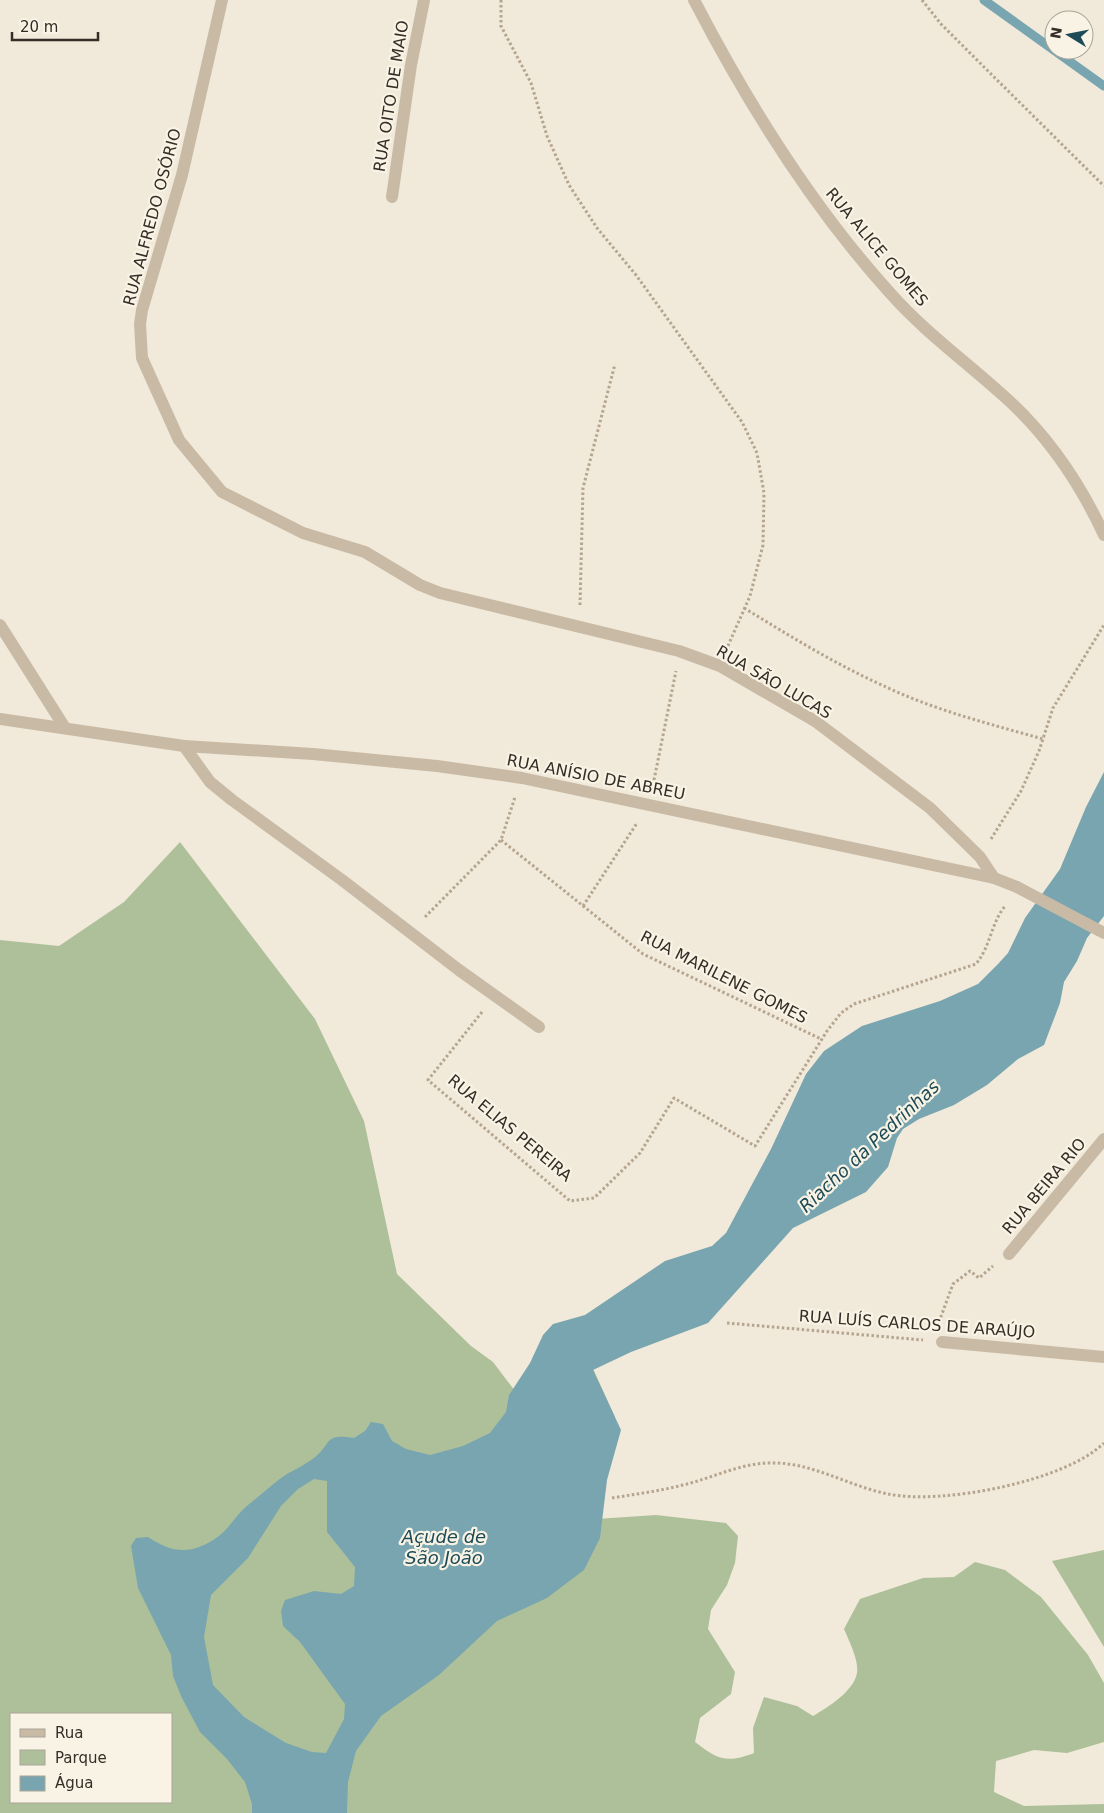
<svg xmlns="http://www.w3.org/2000/svg" width="1104" height="1813" viewBox="0 0 1104 1813" font-family="'DejaVu Sans',sans-serif">
  <style>
    .green { fill: #aec099; fill-rule: evenodd }
    .water { fill: #78a5af; fill-rule: evenodd }
    .lines { fill: none; stroke-linecap: round; stroke-linejoin: round }
    .stream { stroke: #78a5af; stroke-width: 9 }
    .path { stroke: #b5a58f; stroke-width: 3; stroke-dasharray: 2.5 2.5; stroke-linecap: butt }
    .minor { stroke: #c9baa5; stroke-width: 12 }
    .minor-bridge { stroke: #c9baa5; stroke-width: 12 }
    .labels { text-anchor: middle; dominant-baseline: central; stroke-width: 4.5; stroke-linejoin: round; paint-order: stroke }
    .street-label { font-size: 16px; fill: #352d26; stroke: #f9f3e5 }
    .water-label { font-size: 18px; font-style: italic; fill: #1c4b57; stroke: #f9f3e5 }
  </style>
  <rect width="100%" height="100%" fill="#f1e9d9"/>
  <g class="green">
    <path d="M 180,842 L 315,1019 L 364,1121 L 397,1274 L 471,1346 L 493,1362 L 518,1395 L 585,1351 L 615,1417 L 596,1519 L 656,1515 L 726,1523 L 738,1536 L 735,1563 L 727,1585 L 711,1610 L 708,1629 L 735,1672 L 731,1694 L 700,1718 L 695,1742 C 717,1759 726,1764 754,1753 L 753,1728 L 764,1697 L 797,1706 L 813,1716 C 827,1708 854,1691 857,1673 C 859,1660 849,1641 844,1629 L 860,1599 L 923,1578 L 954,1577 L 975,1562 L 1005,1570 L 1041,1597 L 1088,1655 L 1104,1683 L 1104,1742 L 1067,1753 L 1034,1750 L 996,1761 L 994,1792 L 1024,1806 L 1104,1804 L 1104,1813 L 0,1813 L 0,940 L 59,946 L 124,902 ZM 11,1714 L 171,1714 L 171,1802 L 11,1802 Z"/>
    <path d="M 1104,1550 L 1104,1647 L 1052,1561 Z"/>
  </g>
  <path class="water" d="M 1104,772 L 1104,916 L 1087,938 L 1077,961 L 1064,982 L 1060,1003 L 1044,1045 L 1018,1059 L 987,1085 L 954,1105 L 919,1119 L 903,1129 L 897,1138 L 888,1167 L 866,1192 L 793,1228 L 708,1323 L 631,1352 L 593,1370 L 621,1430 L 607,1480 L 600,1538 L 584,1570 L 547,1598 L 497,1621 L 439,1675 L 381,1716 L 356,1751 L 348,1782 L 347,1813 L 252,1813 L 252,1804 L 245,1782 L 227,1759 L 200,1732 L 182,1698 L 173,1676 L 171,1655 L 138,1588 L 131,1546 L 136,1538 L 148,1537 C 173,1554 193,1555 219,1536 C 230,1527 237,1514 248,1505 C 261,1495 273,1483 287,1474 C 296,1469 306,1464 314,1458 C 332,1444 323,1433 354,1438 L 365,1431 L 371,1422 L 383,1424 L 392,1441 L 406,1449 L 430,1455 L 463,1446 L 490,1433 L 506,1412 L 509,1395 L 530,1363 L 543,1335 L 553,1324 L 585,1315 L 665,1261 L 712,1246 L 726,1233 L 771,1149 L 806,1074 L 824,1051 L 862,1026 L 940,1001 L 978,984 L 998,964 L 1008,953 L 1025,918 L 1060,869 L 1086,807 ZM 314,1479 L 327,1481 L 327,1532 L 355,1567 L 354,1586 L 341,1594 L 314,1591 L 285,1600 L 281,1611 L 283,1626 L 300,1642 L 345,1704 L 344,1719 L 326,1753 L 312,1752 L 286,1743 L 244,1717 L 213,1685 L 204,1637 L 211,1595 L 248,1558 L 281,1506 L 298,1489 Z"/>
  <g class="lines">
    <path class="stream" d="M 984,0 L 1104,86"/>
    <g class="path">
      <path d="M 501,0 L 501,26 L 531,83 L 547,136 L 569,185 L 597,228 L 636,275 L 742,422 L 757,453 L 764,493 L 763,545 L 750,596 L 727,648"/>
      <path d="M 922,0 L 941,24 L 993,76 L 1104,186"/>
      <path d="M 580,605 L 583,488 L 615,364"/>
      <path d="M 744,608 C 790,636 835,664 884,686 C 934,710 990,724 1043,739"/>
      <path d="M 653,785 L 676,671"/>
      <path d="M 991,839 L 1021,791 L 1039,751 L 1053,708 L 1104,625"/>
      <path d="M 501,840 L 643,954 L 821,1039"/>
      <path d="M 583,906 L 637,823"/>
      <path d="M 425,917 L 501,840 L 515,797"/>
      <path d="M 482,1012 L 428,1080 L 570,1201 L 594,1198 L 640,1153 L 674,1098 L 755,1146 L 827,1031 L 841,1013 L 854,1004 L 976,964 C 991,946 991,922 1006,905"/>
      <path d="M 939,1322 L 953,1284 L 970,1271 L 979,1278 L 993,1266"/>
      <path d="M 727,1323 L 923,1340"/>
      <path d="M 612,1498 C 636,1494 660,1491 683,1485 C 713,1478 740,1463 771,1463 C 812,1462 848,1486 888,1494 C 941,1505 1064,1482 1104,1443"/>
    </g>
    <g class="minor">
      <path d="M 222,0 L 182,175 L 142,310 L 140,324 L 142,358 L 179,440 L 222,492 L 303,533 L 365,552 L 420,585 L 440,593 L 679,651 L 720,666 L 815,721 L 930,808 L 980,857 L 994,878"/>
      <path d="M 694,0 C 748,104 812,207 891,294 C 923,330 961,358 997,390 C 1043,429 1079,481 1104,535"/>
      <path d="M 392,197 L 411,65 L 424,0"/>
      <path d="M 0,625 L 65,728"/>
      <path d="M 0,719 L 184,746 L 313,754 L 437,766 L 522,778 L 994,878 L 1017,887"/>
      <path d="M 184,746 L 210,782 L 232,800 L 342,880 L 459,970 L 539,1027"/>
      <path d="M 1009,1254 L 1104,1139"/>
      <path d="M 942,1342 L 1104,1357"/>
    </g>
    <path class="minor-bridge" d="M 1017,887 L 1104,933"/>
  </g>
  <g class="labels">
    <g class="street-label">
      <text transform="translate(391 96) rotate(-81)">RUA OITO DE MAIO</text>
      <text transform="translate(152 217) rotate(-75)">RUA ALFREDO OSÓRIO</text>
      <text transform="translate(877 247) rotate(50)">RUA ALICE GOMES</text>
      <text transform="translate(774 682) rotate(30)">RUA SÃO LUCAS</text>
      <text transform="translate(596 777) rotate(11)">RUA ANÍSIO DE ABREU</text>
      <text transform="translate(724 977) rotate(27)">RUA MARILENE GOMES</text>
      <text transform="translate(510 1128) rotate(40)">RUA ELIAS PEREIRA</text>
      <text transform="translate(1044 1186) rotate(-50)">RUA BEIRA RIO</text>
      <text transform="translate(917 1324) rotate(4)">RUA LUÍS CARLOS DE ARAÚJO</text>
    </g>
    <g class="water-label">
      <text transform="translate(869 1146) rotate(-43)">Riacho da Pedrinhas</text>
      <text x="444" y="1536">Açude de<tspan x="444" dy="21">São João</tspan></text>
    </g>
  </g>
  <rect x="10" y="1713" width="162" height="90" fill="#f9f3e5" stroke="#aba499"/>
  <rect x="20" y="1729" width="25" height="8" fill="#c9baa5" stroke="#aba499"/>
  <text x="55" y="1738" font-size="15" fill="#352d26">Rua</text>
  <rect x="20" y="1750" width="25" height="15" fill="#aec099" stroke="#aba499"/>
  <text x="55" y="1763" font-size="15" fill="#352d26">Parque</text>
  <rect x="20" y="1776" width="25" height="15" fill="#78a5af" stroke="#aba499"/>
  <text x="55" y="1788" font-size="15" fill="#352d26">Água</text>
  <g transform="translate(1069 35) rotate(280)"><circle r="24" fill="#f9f3e5" stroke="#aba499"/>
  <path d="M0-4L9 19L0 12L-9 19Z" fill="#1c4b57"/>
  <text y="-8" font-size="14" font-weight="bold" text-anchor="middle" fill="#352d26">N</text>
  </g>
  <path d="M12 32v8h86v-8" fill="none" stroke="#352d26" stroke-width="2.5"/>
  <text x="20" y="32" font-size="15" fill="#352d26" stroke="#f9f3e5" stroke-width="4" paint-order="stroke">20 m</text>
</svg>
